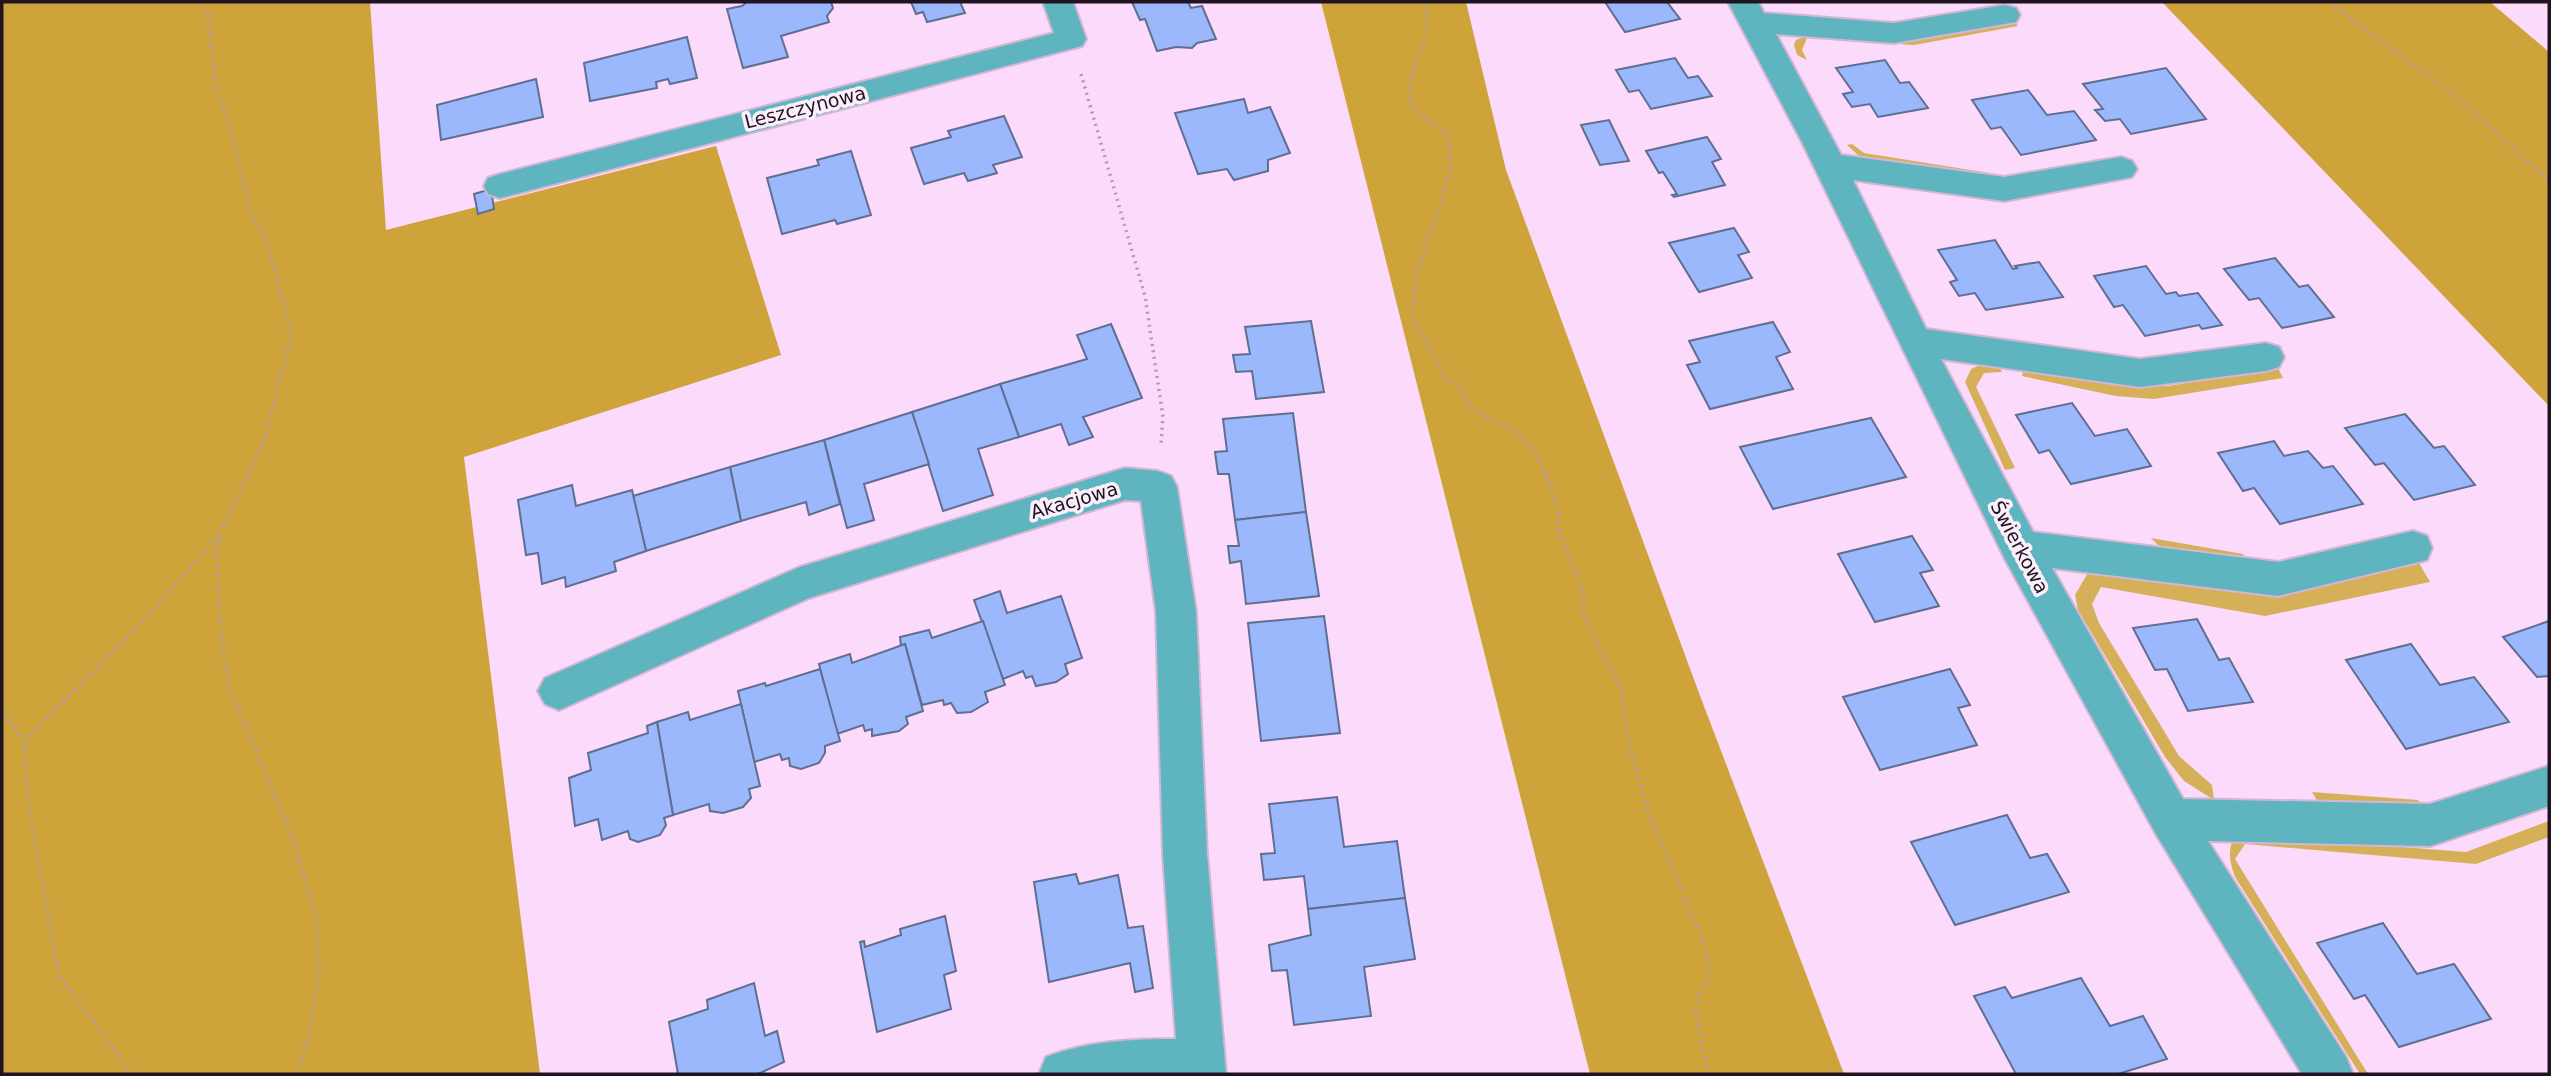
<svg xmlns="http://www.w3.org/2000/svg" width="2551" height="1076" viewBox="0 0 2551 1076" font-family="'DejaVu Sans',sans-serif">
  <style>
    .green { fill: #d5b059 }
    .forest { fill: #cea43a }
    .building { fill: #9cb8fd; stroke: #606e91; stroke-width: 2 }
    .lines { fill: none; stroke-linecap: round; stroke-linejoin: round }
    .minor-casing { stroke: #d4b6d4; stroke-width: 4 }
    .path-far1 { stroke: #b398b2; stroke-width: 3.5; stroke-dasharray: 2 4.5; stroke-linecap: butt }
    .path { stroke: #b398b2; stroke-width: 4.5; stroke-dasharray: 2 6; stroke-linecap: butt }
    .minor { fill: #5eb5c0; fill-rule: evenodd }
    .labels { text-anchor: middle; dominant-baseline: central; stroke-width: 7; stroke-linejoin: round; paint-order: stroke }
    .street-label { font-size: 19px; fill: #201420; stroke: #fceffc }
  </style>
  <rect width="100%" height="100%" fill="#fcdafb"/>
  <g class="green">
    <path d="M 2014,21 L 2018,26 L 1914,45 L 1807,38 L 1802,50 L 1807,60 L 1797,55 L 1794,45 L 1796,40 L 1809,35 Z"/>
    <path d="M 1852,144 L 1864,153 L 2002,175 L 1870,159 L 1858,155 L 1847,145 Z"/>
    <path d="M 1985,363 L 1999,366 L 2002,372 L 1984,373 L 1976,387 L 2015,468 L 2005,470 L 1965,382 L 1971,369 Z"/>
    <path d="M 2024,368 L 2149,386 L 2168,386 L 2278,368 L 2283,378 L 2154,399 L 2116,396 L 2022,376 Z"/>
    <path d="M 2151,538 L 2243,554 L 2249,567 L 2163,550 Z"/>
    <path d="M 2419,563 L 2430,582 L 2265,616 L 2101,587 L 2092,604 L 2099,623 L 2179,756 L 2212,785 L 2214,800 L 2184,781 L 2165,757 L 2078,610 L 2075,595 L 2089,571 L 2278,592 Z"/>
    <path d="M 2312,792 L 2418,800 L 2428,814 L 2321,807 Z"/>
    <path d="M 2549,821 L 2549,837 L 2476,864 L 2245,844 L 2235,859 L 2368,1074 L 2360,1074 L 2235,877 C 2229,860 2227,850 2236,834 L 2466,852 Z"/>
  </g>
  <g class="forest">
    <path d="M 2,2 L 370,2 L 386,230 L 716,146 L 781,355 L 464,457 L 540,1074 L 2,1074 Z"/>
    <path d="M 1321,2 L 1466,2 L 1506,170 L 1699,693 L 1844,1074 L 1590,1074 Z"/>
    <path d="M 2162,2 L 2490,2 L 2549,52 L 2549,406 Z"/>
  </g>
  <g class="building">
    <path d="M 747,2 L 831,2 L 833,8 L 827,16 L 829,22 L 781,36 L 788,57 L 743,68 L 727,9 L 742,6 Z"/>
    <path d="M 911,2 L 960,2 L 965,13 L 927,22 L 923,12 L 916,14 Z"/>
    <path d="M 1132,2 L 1188,2 L 1191,8 L 1202,6 L 1216,39 L 1197,43 L 1192,48 L 1176,47 L 1157,51 L 1145,19 L 1140,20 Z"/>
    <path d="M 1605,2 L 1667,2 L 1680,19 L 1625,32 Z"/>
    <path d="M 687,37 L 697,78 L 670,84 L 668,79 L 656,82 L 657,88 L 590,101 L 584,63 Z"/>
    <path d="M 1675,58 L 1688,78 L 1698,76 L 1712,96 L 1651,109 L 1639,90 L 1629,92 L 1616,70 Z"/>
    <path d="M 1885,60 L 1900,83 L 1909,82 L 1928,108 L 1878,117 L 1870,104 L 1852,107 L 1843,94 L 1853,92 L 1836,68 Z"/>
    <path d="M 2166,68 L 2206,119 L 2131,134 L 2120,119 L 2105,121 L 2095,110 L 2103,109 L 2083,84 Z"/>
    <path d="M 536,79 L 543,117 L 441,140 L 437,105 Z"/>
    <path d="M 2028,90 L 2047,115 L 2074,111 L 2096,140 L 2021,155 L 2001,127 L 1991,129 L 1972,100 Z"/>
    <path d="M 1244,99 L 1248,113 L 1270,107 L 1290,153 L 1268,160 L 1268,171 L 1234,180 L 1227,169 L 1198,174 L 1175,113 Z"/>
    <path d="M 1004,116 L 1022,157 L 993,165 L 997,173 L 968,181 L 964,173 L 924,184 L 911,148 L 951,137 L 948,131 Z"/>
    <path d="M 1609,120 L 1629,161 L 1600,165 L 1581,125 Z"/>
    <path d="M 1707,137 L 1721,159 L 1712,162 L 1725,185 L 1674,197 L 1672,195 L 1677,194 L 1663,172 L 1659,173 L 1646,151 Z"/>
    <path d="M 851,151 L 871,215 L 837,224 L 835,220 L 782,234 L 767,178 L 819,165 L 817,160 Z"/>
    <path d="M 491,189 L 494,209 L 478,214 L 474,194 Z"/>
    <path d="M 1734,228 L 1749,252 L 1738,255 L 1752,278 L 1699,292 L 1669,243 Z"/>
    <path d="M 1995,240 L 2013,269 L 2017,268 L 2015,266 L 2039,262 L 2063,297 L 1986,310 L 1975,293 L 1959,296 L 1950,282 L 1957,280 L 1938,250 Z"/>
    <path d="M 2275,258 L 2299,287 L 2308,285 L 2334,317 L 2282,328 L 2259,298 L 2249,300 L 2224,269 Z"/>
    <path d="M 2146,266 L 2166,294 L 2176,292 L 2179,296 L 2198,293 L 2222,325 L 2202,329 L 2199,325 L 2145,336 L 2123,305 L 2114,307 L 2094,276 Z"/>
    <path d="M 1311,321 L 1324,392 L 1256,399 L 1252,371 L 1236,372 L 1233,355 L 1250,354 L 1245,327 Z"/>
    <path d="M 1773,322 L 1790,352 L 1776,357 L 1793,389 L 1710,409 L 1687,365 L 1700,362 L 1689,341 Z"/>
    <path d="M 1111,324 L 1142,398 L 1083,417 L 1093,437 L 1069,445 L 1061,424 L 1019,437 L 1000,384 L 1087,359 L 1077,335 Z"/>
    <path d="M 1000,384 L 1019,437 L 978,449 L 993,495 L 943,511 L 912,412 Z"/>
    <path d="M 2072,403 L 2095,436 L 2127,429 L 2151,466 L 2071,484 L 2049,450 L 2039,453 L 2016,415 Z"/>
    <path d="M 912,412 L 929,464 L 864,484 L 874,520 L 847,528 L 824,440 Z"/>
    <path d="M 1293,413 L 1306,512 L 1235,520 L 1229,474 L 1218,474 L 1215,452 L 1227,451 L 1223,419 Z"/>
    <path d="M 2405,414 L 2434,448 L 2444,446 L 2475,485 L 2414,500 L 2384,463 L 2375,465 L 2345,428 Z"/>
    <path d="M 1871,418 L 1906,477 L 1773,509 L 1740,447 Z"/>
    <path d="M 824,440 L 840,504 L 809,515 L 806,502 L 741,521 L 730,467 Z"/>
    <path d="M 2274,441 L 2284,456 L 2308,451 L 2323,468 L 2333,466 L 2363,504 L 2280,524 L 2254,488 L 2243,491 L 2218,453 Z"/>
    <path d="M 730,467 L 741,521 L 646,551 L 633,496 Z"/>
    <path d="M 572,485 L 576,506 L 632,490 L 646,551 L 614,562 L 616,571 L 566,587 L 565,577 L 542,584 L 538,553 L 526,555 L 518,500 Z"/>
    <path d="M 1306,512 L 1319,596 L 1246,604 L 1241,561 L 1230,563 L 1228,546 L 1239,546 L 1235,520 Z"/>
    <path d="M 1912,536 L 1933,570 L 1920,573 L 1939,606 L 1875,622 L 1838,554 Z"/>
    <path d="M 1000,591 L 1007,613 L 1061,596 L 1082,658 L 1065,664 L 1068,674 L 1056,682 L 1036,686 L 1032,676 L 1026,678 L 1023,671 L 1003,679 L 974,600 Z"/>
    <path d="M 1324,616 L 1340,733 L 1261,741 L 1248,623 Z"/>
    <path d="M 2197,619 L 2219,660 L 2229,658 L 2253,702 L 2188,711 L 2167,669 L 2155,670 L 2133,628 Z"/>
    <path d="M 983,621 L 1005,685 L 985,692 L 988,702 L 971,712 L 957,713 L 951,703 L 944,705 L 943,700 L 922,705 L 905,644 L 901,646 L 900,637 L 929,630 L 932,638 Z"/>
    <path d="M 2549,621 L 2549,676 L 2537,677 L 2503,637 Z"/>
    <path d="M 905,644 L 923,711 L 906,717 L 908,724 L 899,731 L 872,736 L 872,729 L 865,731 L 863,725 L 837,734 L 819,664 L 850,654 L 852,663 Z"/>
    <path d="M 2411,644 L 2440,685 L 2474,677 L 2509,722 L 2406,749 L 2346,660 Z"/>
    <path d="M 820,669 L 840,741 L 825,746 L 825,753 L 819,763 L 801,769 L 790,766 L 789,758 L 782,760 L 780,754 L 754,762 L 738,691 L 765,683 L 766,686 Z"/>
    <path d="M 1950,669 L 1970,705 L 1958,708 L 1977,745 L 1880,770 L 1843,697 Z"/>
    <path d="M 741,704 L 760,786 L 749,789 L 751,798 L 743,807 L 723,813 L 710,811 L 709,804 L 673,815 L 657,722 L 688,712 L 690,720 Z"/>
    <path d="M 657,722 L 673,815 L 664,818 L 666,825 L 660,835 L 638,842 L 630,839 L 628,831 L 602,840 L 598,819 L 575,826 L 569,778 L 591,770 L 588,753 L 648,733 L 647,726 Z"/>
    <path d="M 1337,797 L 1344,847 L 1397,841 L 1405,898 L 1308,909 L 1304,876 L 1264,880 L 1261,854 L 1275,853 L 1269,804 Z"/>
    <path d="M 2007,815 L 2030,858 L 2047,854 L 2069,892 L 1955,925 L 1911,842 Z"/>
    <path d="M 1076,874 L 1079,884 L 1118,875 L 1128,928 L 1143,926 L 1153,988 L 1135,992 L 1130,963 L 1049,982 L 1034,882 Z"/>
    <path d="M 1405,898 L 1415,959 L 1364,967 L 1371,1016 L 1294,1025 L 1287,970 L 1272,971 L 1269,945 L 1311,935 L 1308,909 Z"/>
    <path d="M 945,916 L 956,971 L 944,975 L 951,1009 L 877,1032 L 860,942 L 864,941 L 865,947 L 901,935 L 900,929 Z"/>
    <path d="M 2383,923 L 2417,974 L 2454,964 L 2491,1019 L 2399,1047 L 2365,995 L 2354,999 L 2317,943 Z"/>
    <path d="M 2081,978 L 2110,1026 L 2143,1016 L 2167,1059 L 2118,1074 L 2016,1074 L 1974,996 L 2005,987 L 2012,998 Z"/>
    <path d="M 754,983 L 765,1036 L 777,1031 L 784,1062 L 758,1074 L 678,1074 L 669,1022 L 708,1009 L 707,1000 Z"/>
  </g>
  <g class="lines">
    <g class="minor-casing">
      <g id="minor">
        <path d="M 1043,2 L 1073,2 L 1086,39 L 1082,46 L 500,198 L 488,194 L 484,186 L 488,178 L 500,174 L 1054,33 Z"/>
        <path d="M 1728,2 L 1758,2 L 1764,13 L 1894,23 L 2005,5 L 2016,8 L 2020,15 L 2016,22 L 1894,43 L 1776,34 L 1841,155 L 2004,177 L 2121,157 L 2132,161 L 2137,169 L 2132,177 L 2004,201 L 1853,180 L 1926,329 L 2140,359 L 2266,343 L 2279,347 L 2284,357 L 2279,367 L 2266,371 L 2140,387 L 1941,359 L 2033,532 L 2278,562 L 2413,531 L 2427,536 L 2432,548 L 2427,560 L 2278,596 L 2052,568 L 2183,799 L 2430,804 L 2549,766 L 2549,806 L 2430,846 L 2208,841 L 2346,1057 L 2353,1074 L 2302,1074 L 2156,834 L 2005,559 L 1802,142 Z"/>
        <path d="M 1125,468 L 1158,471 L 1171,476 L 1177,487 L 1196,612 L 1207,854 L 1226,1074 L 1039,1074 L 1046,1057 C 1087,1041 1133,1039 1176,1039 L 1163,854 L 1156,612 L 1141,501 L 1125,500 L 809,598 L 559,710 L 545,704 L 538,691 L 545,678 L 800,567 Z"/>
      </g>
    </g>
    <g class="path-far1">
      <path d="M 201,2 L 208,15 L 216,89 L 231,129 L 250,212 L 267,244 L 292,335 L 262,446 L 247,476"/>
      <path d="M 1425,2 L 1427,14 L 1424,42 L 1412,74 L 1409,92 L 1413,107 L 1420,115 L 1445,132 L 1450,145 L 1450,169 L 1441,204 L 1417,270 L 1412,314 L 1445,378 L 1458,385 L 1472,408 L 1518,433 L 1536,455 L 1546,476"/>
      <path d="M 2329,2 L 2455,96 L 2549,180"/>
      <path d="M 1081,74 L 1145,296 L 1163,417 L 1161,443"/>
    </g>
    <g class="path">
      <path d="M 248,475 L 220,534 L 217,558 L 221,639 L 230,689 L 293,839 L 316,916 L 319,976 L 308,1039 L 297,1074"/>
      <path d="M 1546,475 L 1558,509 L 1559,531 L 1584,595 L 1583,614 L 1622,692 L 1629,744 L 1649,814 L 1702,938 L 1709,962 L 1707,982 L 1699,993 L 1696,1011 L 1708,1074"/>
      <path d="M 2,707 L 11,721"/>
      <path d="M 2,718 L 12,723 L 24,742 L 28,802 L 59,976 L 132,1074"/>
      <path d="M 24,742 L 145,619 L 220,534"/>
    </g>
    <use href="#minor" class="minor"/>
  </g>
  <g class="labels">
    <g class="street-label">
      <text transform="translate(805 107) rotate(-14)">Leszczynowa</text>
      <text transform="translate(1074 500) rotate(-16)">Akacjowa</text>
      <text transform="translate(2020 547) rotate(62)">Świerkowa</text>
    </g>
  </g>
  <rect width="2551" height="1076" fill="none" stroke="#201420" stroke-width="7"/>
</svg>
